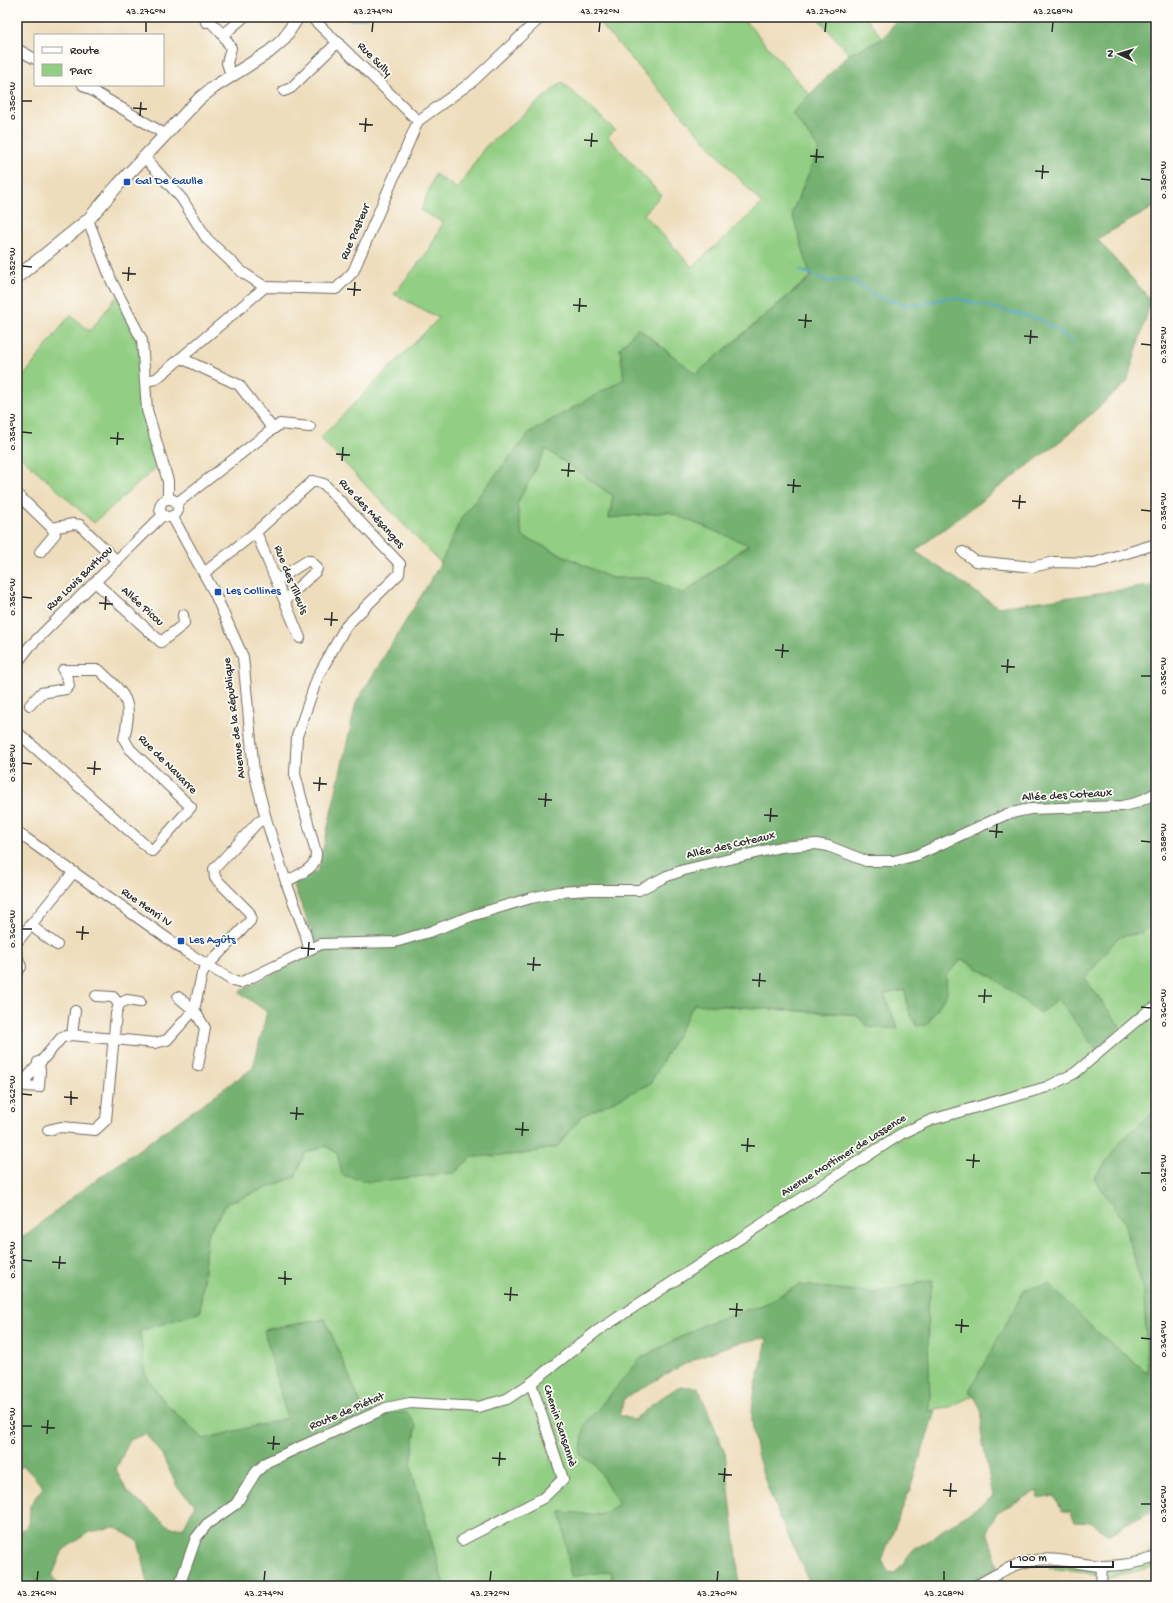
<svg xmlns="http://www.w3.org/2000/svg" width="1173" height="1603" viewBox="0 0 1173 1603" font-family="'Gochi Hand',sans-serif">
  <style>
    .green { fill: #92ce83; stroke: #5e7c57 }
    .forest { fill: #75b171; stroke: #506e4e; fill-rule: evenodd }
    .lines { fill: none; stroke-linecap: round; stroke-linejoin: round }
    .stream { stroke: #4fa7cc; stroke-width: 2 }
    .minor-casing { stroke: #6f695d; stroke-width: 12 }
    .major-casing { stroke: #6f695d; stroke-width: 14 }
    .minor { stroke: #fff; stroke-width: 10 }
    .major { stroke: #fff; stroke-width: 12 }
    .ticks { fill: none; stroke: #2b2b2b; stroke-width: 1.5 }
    .transit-dot { fill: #1a4fb4; stroke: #fdfcf7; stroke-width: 1.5 }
    .labels { text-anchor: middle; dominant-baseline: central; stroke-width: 3.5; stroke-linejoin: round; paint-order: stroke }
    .street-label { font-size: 12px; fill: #2b2b2b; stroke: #fdfcf7 }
    .transit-label { font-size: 12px; fill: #164399; stroke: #fdfcf7; text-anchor: start }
    .neatline { fill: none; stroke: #2b2b2b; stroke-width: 1.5 }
    .ticks-label { font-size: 10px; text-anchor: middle; fill: #2b2b2b }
  </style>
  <rect width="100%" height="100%" fill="#fdfcf7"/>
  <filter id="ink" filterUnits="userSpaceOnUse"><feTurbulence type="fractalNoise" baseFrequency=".025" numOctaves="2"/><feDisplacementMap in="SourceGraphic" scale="8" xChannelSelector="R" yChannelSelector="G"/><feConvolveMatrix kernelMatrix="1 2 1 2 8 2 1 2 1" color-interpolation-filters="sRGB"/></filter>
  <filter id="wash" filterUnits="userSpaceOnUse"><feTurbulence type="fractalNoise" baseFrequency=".012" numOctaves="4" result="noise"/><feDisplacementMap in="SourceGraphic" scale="16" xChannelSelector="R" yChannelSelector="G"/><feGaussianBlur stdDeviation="0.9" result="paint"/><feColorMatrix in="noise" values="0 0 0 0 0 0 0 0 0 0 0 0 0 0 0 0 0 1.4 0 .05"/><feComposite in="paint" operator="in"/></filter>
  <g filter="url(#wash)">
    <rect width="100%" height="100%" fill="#edb"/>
    <g class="green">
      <path d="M 594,17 L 742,17 L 810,95 L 792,113 L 819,149 L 792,213 L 811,276 L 696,374 L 638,328 L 620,348 L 624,379 L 530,432 L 462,517 L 441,563 L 320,438 L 439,318 L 394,294 L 429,250 L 443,222 L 421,211 L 435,174 L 457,189 L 485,147 L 562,82 L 615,130 L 608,137 L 661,195 L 644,214 L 692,267 L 762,204 Z"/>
      <path d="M 817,17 L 866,17 L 883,39 L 849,54 Z"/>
      <path d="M 117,296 L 140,340 L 141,401 L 160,464 L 94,523 L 17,453 L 17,379 L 20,381 L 70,315 L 90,331 Z"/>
      <path d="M 546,449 L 613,496 L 609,518 L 668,512 L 749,544 L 682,594 L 648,578 L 611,578 L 522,536 L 517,504 Z"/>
      <path d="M 1156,921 L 1156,1110 L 1123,1139 L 1094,1178 L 1125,1223 L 1144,1294 L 1148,1373 L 1097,1332 L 969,1392 L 974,1395 L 948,1408 L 928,1411 L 930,1398 L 927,1310 L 933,1280 L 875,1293 L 799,1285 L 765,1304 L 705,1324 L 641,1358 L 580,1454 L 595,1464 L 619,1504 L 601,1515 L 561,1512 L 571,1576 L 611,1571 L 613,1586 L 444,1586 L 411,1467 L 416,1426 L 385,1412 L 364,1411 L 325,1319 L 264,1330 L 288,1418 L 204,1439 L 165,1403 L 145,1374 L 140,1331 L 200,1312 L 207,1235 L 227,1203 L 295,1177 L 305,1153 L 325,1146 L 337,1153 L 454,1173 L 472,1157 L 523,1154 L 557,1147 L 582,1116 L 650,1084 L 694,1004 L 856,1015 L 868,1027 L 898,1028 L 884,994 L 905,990 L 908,1009 L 946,993 L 946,976 L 962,959 L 991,976 L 1058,999 L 1120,1026 L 1085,979 L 1118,937 L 1141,933 Z"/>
      <path d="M 1156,1553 L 1156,1566 L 1106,1579 L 1080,1571 L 1049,1568 L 1061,1554 L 1097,1562 L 1114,1562 Z"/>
    </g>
    <g class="forest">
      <path d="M 899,17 L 1156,17 L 1156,206 L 1097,239 L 1151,300 L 1127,382 L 1063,439 L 915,551 L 998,607 L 1156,585 L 1156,921 L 1141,933 L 1118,937 L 1085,979 L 1120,1026 L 1096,1050 L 1058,999 L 1040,1013 L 991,976 L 962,959 L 946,976 L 947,993 L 927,1025 L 916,1026 L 908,1009 L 905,990 L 884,994 L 898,1029 L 868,1027 L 856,1014 L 694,1004 L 650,1084 L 582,1116 L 557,1147 L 523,1154 L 472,1157 L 454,1173 L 369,1182 L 342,1175 L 337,1153 L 326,1146 L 305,1153 L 295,1177 L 227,1203 L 207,1235 L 200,1312 L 140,1331 L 145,1374 L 165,1403 L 204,1439 L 287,1418 L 264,1330 L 325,1319 L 364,1411 L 408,1413 L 416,1426 L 411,1467 L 444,1586 L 149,1586 L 138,1541 L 115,1527 L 89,1532 L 63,1550 L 52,1576 L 60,1586 L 17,1586 L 17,1534 L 29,1525 L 30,1505 L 43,1487 L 24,1466 L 17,1469 L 17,1242 L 79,1192 L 253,1068 L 267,1012 L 239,992 L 319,950 L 293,884 L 318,871 L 356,703 L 441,563 L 462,517 L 530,432 L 624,379 L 620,348 L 638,328 L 696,374 L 811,277 L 792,213 L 819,149 L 792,113 L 849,54 L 883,39 ZM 546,449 L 613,496 L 609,518 L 668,512 L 749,545 L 683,594 L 648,578 L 611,578 L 522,536 L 517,504 ZM 145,1434 L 160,1451 L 178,1488 L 195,1504 L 184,1527 L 171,1528 L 127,1492 L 116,1469 L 130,1440 Z"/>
      <path d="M 1156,1110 L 1156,1509 L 1124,1525 L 1109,1535 L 1091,1522 L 1075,1521 L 1070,1511 L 1062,1512 L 1055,1495 L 1038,1498 L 1037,1491 L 997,1512 L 987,1531 L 1004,1586 L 811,1586 C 789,1534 756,1478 752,1421 C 751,1391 763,1365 767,1338 C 712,1344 672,1371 625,1398 L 619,1415 L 634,1420 L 655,1402 L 678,1387 L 698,1387 L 725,1453 L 740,1586 L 692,1586 L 691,1582 L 674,1586 L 613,1586 L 611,1571 L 571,1577 L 561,1512 L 601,1515 L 619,1504 L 595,1464 L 580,1454 L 585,1424 L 641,1358 L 705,1324 L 765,1304 L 799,1285 L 875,1293 L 933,1280 L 927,1310 L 930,1398 L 928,1411 L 935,1411 L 910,1489 L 882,1560 L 888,1572 L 895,1573 L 914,1550 L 993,1497 L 981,1432 L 982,1413 L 974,1395 L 969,1391 L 1025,1289 L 1049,1284 L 1097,1332 L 1148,1373 L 1144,1294 L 1125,1223 L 1094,1178 L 1123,1139 Z"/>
    </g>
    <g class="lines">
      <g class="stream">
        <path d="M 341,17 L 352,20 L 368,17"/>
        <path d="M 800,270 L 829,281 L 852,280 L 877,297 L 912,306 L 951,297 L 1042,320 L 1075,343"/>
      </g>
    </g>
  </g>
  <g filter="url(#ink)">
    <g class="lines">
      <g class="minor-casing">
        <g id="minor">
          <path d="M 311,17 L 418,121"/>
          <path d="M 206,22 L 210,21 L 223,35 L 231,48 L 227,63 L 231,75"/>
          <path d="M 223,35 L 244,17"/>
          <path d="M 17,49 L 35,59"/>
          <path d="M 83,85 L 166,135"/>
          <path d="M 284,91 L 291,88 L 338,42"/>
          <path d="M 145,158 L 182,199 L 207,239 L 242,272 L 265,287"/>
          <path d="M 88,220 L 112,282 L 142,340 L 147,410 L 168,481 L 168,498"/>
          <path d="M 145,381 L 156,379 L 265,287 L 336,289 L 353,272 L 418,121 L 473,81 L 541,17"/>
          <path d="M 273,429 L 280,424 L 310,427"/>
          <path d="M 17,494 L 52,528 L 73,524 L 80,525 L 117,561"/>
          <circle cx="169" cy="508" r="9"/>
          <path d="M 177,503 L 273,429 L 239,385 L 181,358"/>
          <path d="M 172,516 L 214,592 L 243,657 L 254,772 L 266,819 L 286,882 L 305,932 L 309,949"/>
          <path d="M 256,532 L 300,638"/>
          <path d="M 40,552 L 55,534 L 52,528"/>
          <path d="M 963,552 L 975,561 L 1032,567 L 1054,562 L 1094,563 L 1156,544"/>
          <path d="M 204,573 L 256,532 L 313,481 L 324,484 L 400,564 L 399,574 L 346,626 L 318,676 L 297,736 L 295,774 L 316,853 C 317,869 299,874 286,882"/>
          <path d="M 277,580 L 307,561 L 311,561 L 317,568 L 316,571 L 285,600"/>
          <path d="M 95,582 L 161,642 L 184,624 L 183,615"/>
          <path d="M 17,663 L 30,646 L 163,515"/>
          <path d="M 17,732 L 152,851 L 191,807 L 130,749 L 124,739 C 133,699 127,697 99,670 L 63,670 L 68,680 L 69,686 L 66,689 L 41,693 L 30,705"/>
          <path d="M 17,832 L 185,951 L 233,981 L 240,983 L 321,944 L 395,942 L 432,931 L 471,916 L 531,898 L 559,892 L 590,890 L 639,890 L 667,876 L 684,870 L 780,847 L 816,844 L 828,846 L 866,861 L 894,861 L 917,855 L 1007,814 L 1030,809 L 1122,806 L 1136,803 L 1156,793"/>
          <path d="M 30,925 L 57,945"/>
          <path d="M 17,942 L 74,872"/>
          <path d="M 17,956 L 21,967 L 17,972"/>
          <path d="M 96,996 L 113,997 L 119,1004"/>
          <path d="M 178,997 L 194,1010 L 205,1028 L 198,1066"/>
          <path d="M 72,1035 L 75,1011"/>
          <path d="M 38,1062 L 40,1070 L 39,1087 L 26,1086 L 26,1079 L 62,1037 L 72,1035 L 155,1043 L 167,1040 L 194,1010 L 202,974 L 207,966 L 250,921 L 251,917 L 249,912 L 215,878 L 214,869 L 258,822 L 266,819"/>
          <path d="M 48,1130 L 61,1127 L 95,1130 L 106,1120 L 116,1014 L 119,1004 L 127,1000 L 140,1002"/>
          <path d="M 462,1540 L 543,1498 L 563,1479 L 531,1383"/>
          <path d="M 179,1586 L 196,1538 L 207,1524 L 236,1504 L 256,1472 L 267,1462 L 386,1408 L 410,1403 L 478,1407 L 507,1399 L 531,1383 L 597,1331 L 901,1134 L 931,1120 L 1047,1087 L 1075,1073 L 1148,1011 L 1156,1007"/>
          <path d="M 975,1586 C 994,1576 1015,1562 1037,1560 C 1059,1557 1080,1565 1101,1566 C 1119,1566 1140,1563 1156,1557"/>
          <path d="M 1101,1586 L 1102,1566"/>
        </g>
      </g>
      <g class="major-casing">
        <path id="major" d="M 17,277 L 88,220 L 118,185 L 199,99 L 214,87 L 269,52 L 283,40 L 298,17"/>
      </g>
      <use href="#minor" class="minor"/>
      <use href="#major" class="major"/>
    </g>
  </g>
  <path class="ticks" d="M 146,32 L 146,22M 372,32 L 373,22M 599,32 L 600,22M 825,32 L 826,22M 1052,32 L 1053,22M 22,101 L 32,101M 133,108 L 147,109M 140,116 L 141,102M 359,124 L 373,125M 365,132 L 366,118M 584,140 L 598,141M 591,147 L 592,133M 810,156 L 824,157M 816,163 L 817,149M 1035,171 L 1049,172M 1042,179 L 1043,165M 1141,179 L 1151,180M 22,266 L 32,267M 122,273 L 136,274M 128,281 L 129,267M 347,289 L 361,290M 354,296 L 355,282M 573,305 L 587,306M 579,312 L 580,298M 798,320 L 812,321M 805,328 L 806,314M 1024,336 L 1038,337M 1030,344 L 1031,330M 1141,344 L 1151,345M 22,432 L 32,433M 110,438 L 124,439M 117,445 L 118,432M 336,454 L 350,455M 342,461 L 343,447M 561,470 L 575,471M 568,477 L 569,463M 787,485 L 801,486M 793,493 L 794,479M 1012,501 L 1026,502M 1019,509 L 1020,495M 1141,510 L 1151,511M 22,597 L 32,598M 99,603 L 113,604M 105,610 L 106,596M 324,619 L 338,620M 331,626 L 332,612M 550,634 L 564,635M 556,642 L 557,628M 775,650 L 789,651M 782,658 L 783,644M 1001,666 L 1015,667M 1007,673 L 1008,659M 1141,676 L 1151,676M 22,763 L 32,764M 87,768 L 101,769M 94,775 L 95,761M 313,783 L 327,784M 319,791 L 320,777M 538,799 L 552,800M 545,807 L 546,793M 764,815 L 778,816M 770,822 L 771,808M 989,831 L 1003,832M 996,838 L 997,824M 1141,841 L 1151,842M 22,929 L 32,929M 76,932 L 89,933M 82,940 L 83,926M 301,948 L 315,949M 308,956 L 309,942M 527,964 L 541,965M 533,971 L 534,957M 752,980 L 766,981M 759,987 L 760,973M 978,996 L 992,996M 984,1003 L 985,989M 1141,1007 L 1151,1008M 22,1094 L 32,1095M 64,1097 L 78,1098M 71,1105 L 71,1091M 290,1113 L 304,1114M 296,1120 L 297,1107M 515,1129 L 529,1130M 522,1136 L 523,1122M 741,1145 L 755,1146M 747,1152 L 748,1138M 966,1160 L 980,1161M 973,1168 L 974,1154M 1141,1173 L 1151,1173M 22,1260 L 32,1261M 52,1262 L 66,1263M 59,1269 L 60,1256M 278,1278 L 292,1279M 285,1285 L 285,1271M 504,1294 L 518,1295M 510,1301 L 511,1287M 729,1309 L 743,1310M 736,1317 L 737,1303M 955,1325 L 969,1326M 961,1333 L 962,1319M 1141,1338 L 1151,1339M 22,1426 L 32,1426M 41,1427 L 55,1428M 47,1434 L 48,1420M 267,1443 L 280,1444M 273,1450 L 274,1436M 492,1458 L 506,1459M 499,1466 L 500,1452M 718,1474 L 732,1475M 724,1482 L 725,1468M 943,1490 L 957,1491M 950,1497 L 951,1483M 1141,1504 L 1151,1504M 37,1581 L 38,1571M 264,1581 L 265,1571M 490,1581 L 491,1571M 717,1581 L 718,1571M 944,1581 L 944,1571"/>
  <g class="transit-dot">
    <rect x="123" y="178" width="8" height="8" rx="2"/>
    <rect x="214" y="588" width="8" height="8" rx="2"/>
    <rect x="177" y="937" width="8" height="8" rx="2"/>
  </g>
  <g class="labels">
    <g class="street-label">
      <text transform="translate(374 60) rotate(45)">Rue Sully</text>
      <text transform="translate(356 232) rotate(-67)">Rue Pasteur</text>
      <text transform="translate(371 514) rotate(47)">Rue des Mésanges</text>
      <text transform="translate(80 579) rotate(-44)">Rue Louis Barthou</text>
      <text transform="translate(290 580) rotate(68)">Rue des Tilleuls</text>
      <text transform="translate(142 607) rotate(42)">Allée Picou</text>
      <text transform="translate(235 718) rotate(-97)">Avenue de la République</text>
      <text transform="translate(167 765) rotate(45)">Rue de Navarre</text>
      <text transform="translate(1067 796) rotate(-3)">Allée des Coteaux</text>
      <text transform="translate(731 846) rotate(-13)">Allée des Coteaux</text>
      <text transform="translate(146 908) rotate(35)">Rue Henri IV</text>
      <text transform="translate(844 1156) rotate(-32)">Avenue Mortimer de Lassence</text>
      <text transform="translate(347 1412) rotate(-23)">Route de Piétat</text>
      <text transform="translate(559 1426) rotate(72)">Chemin Sansannè</text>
    </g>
    <g class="transit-label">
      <text x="135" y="182">Gal De Gaulle</text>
      <text x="226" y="592">Les Collines</text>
      <text x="189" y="941">Les Agûts</text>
    </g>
  </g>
  <rect width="1173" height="1603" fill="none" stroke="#fdfcf7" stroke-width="44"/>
  <rect x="34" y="34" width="130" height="52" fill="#fdfcf7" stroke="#a9a8a5"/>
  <rect x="42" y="47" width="20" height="6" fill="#ffffff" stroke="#a9a8a5"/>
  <text x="70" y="54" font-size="12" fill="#2b2b2b">Route</text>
  <rect x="42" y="64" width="20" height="12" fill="#92ce83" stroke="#a9a8a5"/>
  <text x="70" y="74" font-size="12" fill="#2b2b2b">Parc</text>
  <g transform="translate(1119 54) rotate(274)" stroke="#fdfcf7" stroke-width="3" paint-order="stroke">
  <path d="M0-3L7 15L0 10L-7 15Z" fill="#2b2b2b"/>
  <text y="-6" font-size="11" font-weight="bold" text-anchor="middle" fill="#2b2b2b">N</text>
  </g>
  <path d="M1011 1561v6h102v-6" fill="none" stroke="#2b2b2b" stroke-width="2"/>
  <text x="1017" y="1561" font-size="12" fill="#2b2b2b" stroke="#fdfcf7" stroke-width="3" paint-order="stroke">100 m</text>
  <rect x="22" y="22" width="1129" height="1559" class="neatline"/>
  <g class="ticks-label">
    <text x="146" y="14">43.276°N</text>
    <text x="373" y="14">43.274°N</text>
    <text x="600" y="14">43.272°N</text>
    <text x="826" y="14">43.270°N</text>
    <text x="1053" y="14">43.268°N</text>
    <text transform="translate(11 101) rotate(-90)" y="4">0.350°W</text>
    <text transform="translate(1162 180) rotate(-90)" y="4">0.350°W</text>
    <text transform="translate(11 266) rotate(-90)" y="4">0.352°W</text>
    <text transform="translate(1162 345) rotate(-90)" y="4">0.352°W</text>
    <text transform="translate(11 432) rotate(-90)" y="4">0.354°W</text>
    <text transform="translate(1162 511) rotate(-90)" y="4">0.354°W</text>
    <text transform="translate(11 597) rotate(-90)" y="4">0.356°W</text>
    <text transform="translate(1162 676) rotate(-90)" y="4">0.356°W</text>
    <text transform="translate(11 763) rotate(-90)" y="4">0.358°W</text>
    <text transform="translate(1162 842) rotate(-90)" y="4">0.358°W</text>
    <text transform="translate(11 929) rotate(-90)" y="4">0.360°W</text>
    <text transform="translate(1162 1008) rotate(-90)" y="4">0.360°W</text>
    <text transform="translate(11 1094) rotate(-90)" y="4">0.362°W</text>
    <text transform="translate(1162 1173) rotate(-90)" y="4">0.362°W</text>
    <text transform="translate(11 1260) rotate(-90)" y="4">0.364°W</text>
    <text transform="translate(1162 1339) rotate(-90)" y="4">0.364°W</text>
    <text transform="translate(11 1426) rotate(-90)" y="4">0.366°W</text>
    <text transform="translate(1162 1504) rotate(-90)" y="4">0.366°W</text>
    <text x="37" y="1596">43.276°N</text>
    <text x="264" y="1596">43.274°N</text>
    <text x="490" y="1596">43.272°N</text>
    <text x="717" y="1596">43.270°N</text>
    <text x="944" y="1596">43.268°N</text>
  </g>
</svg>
